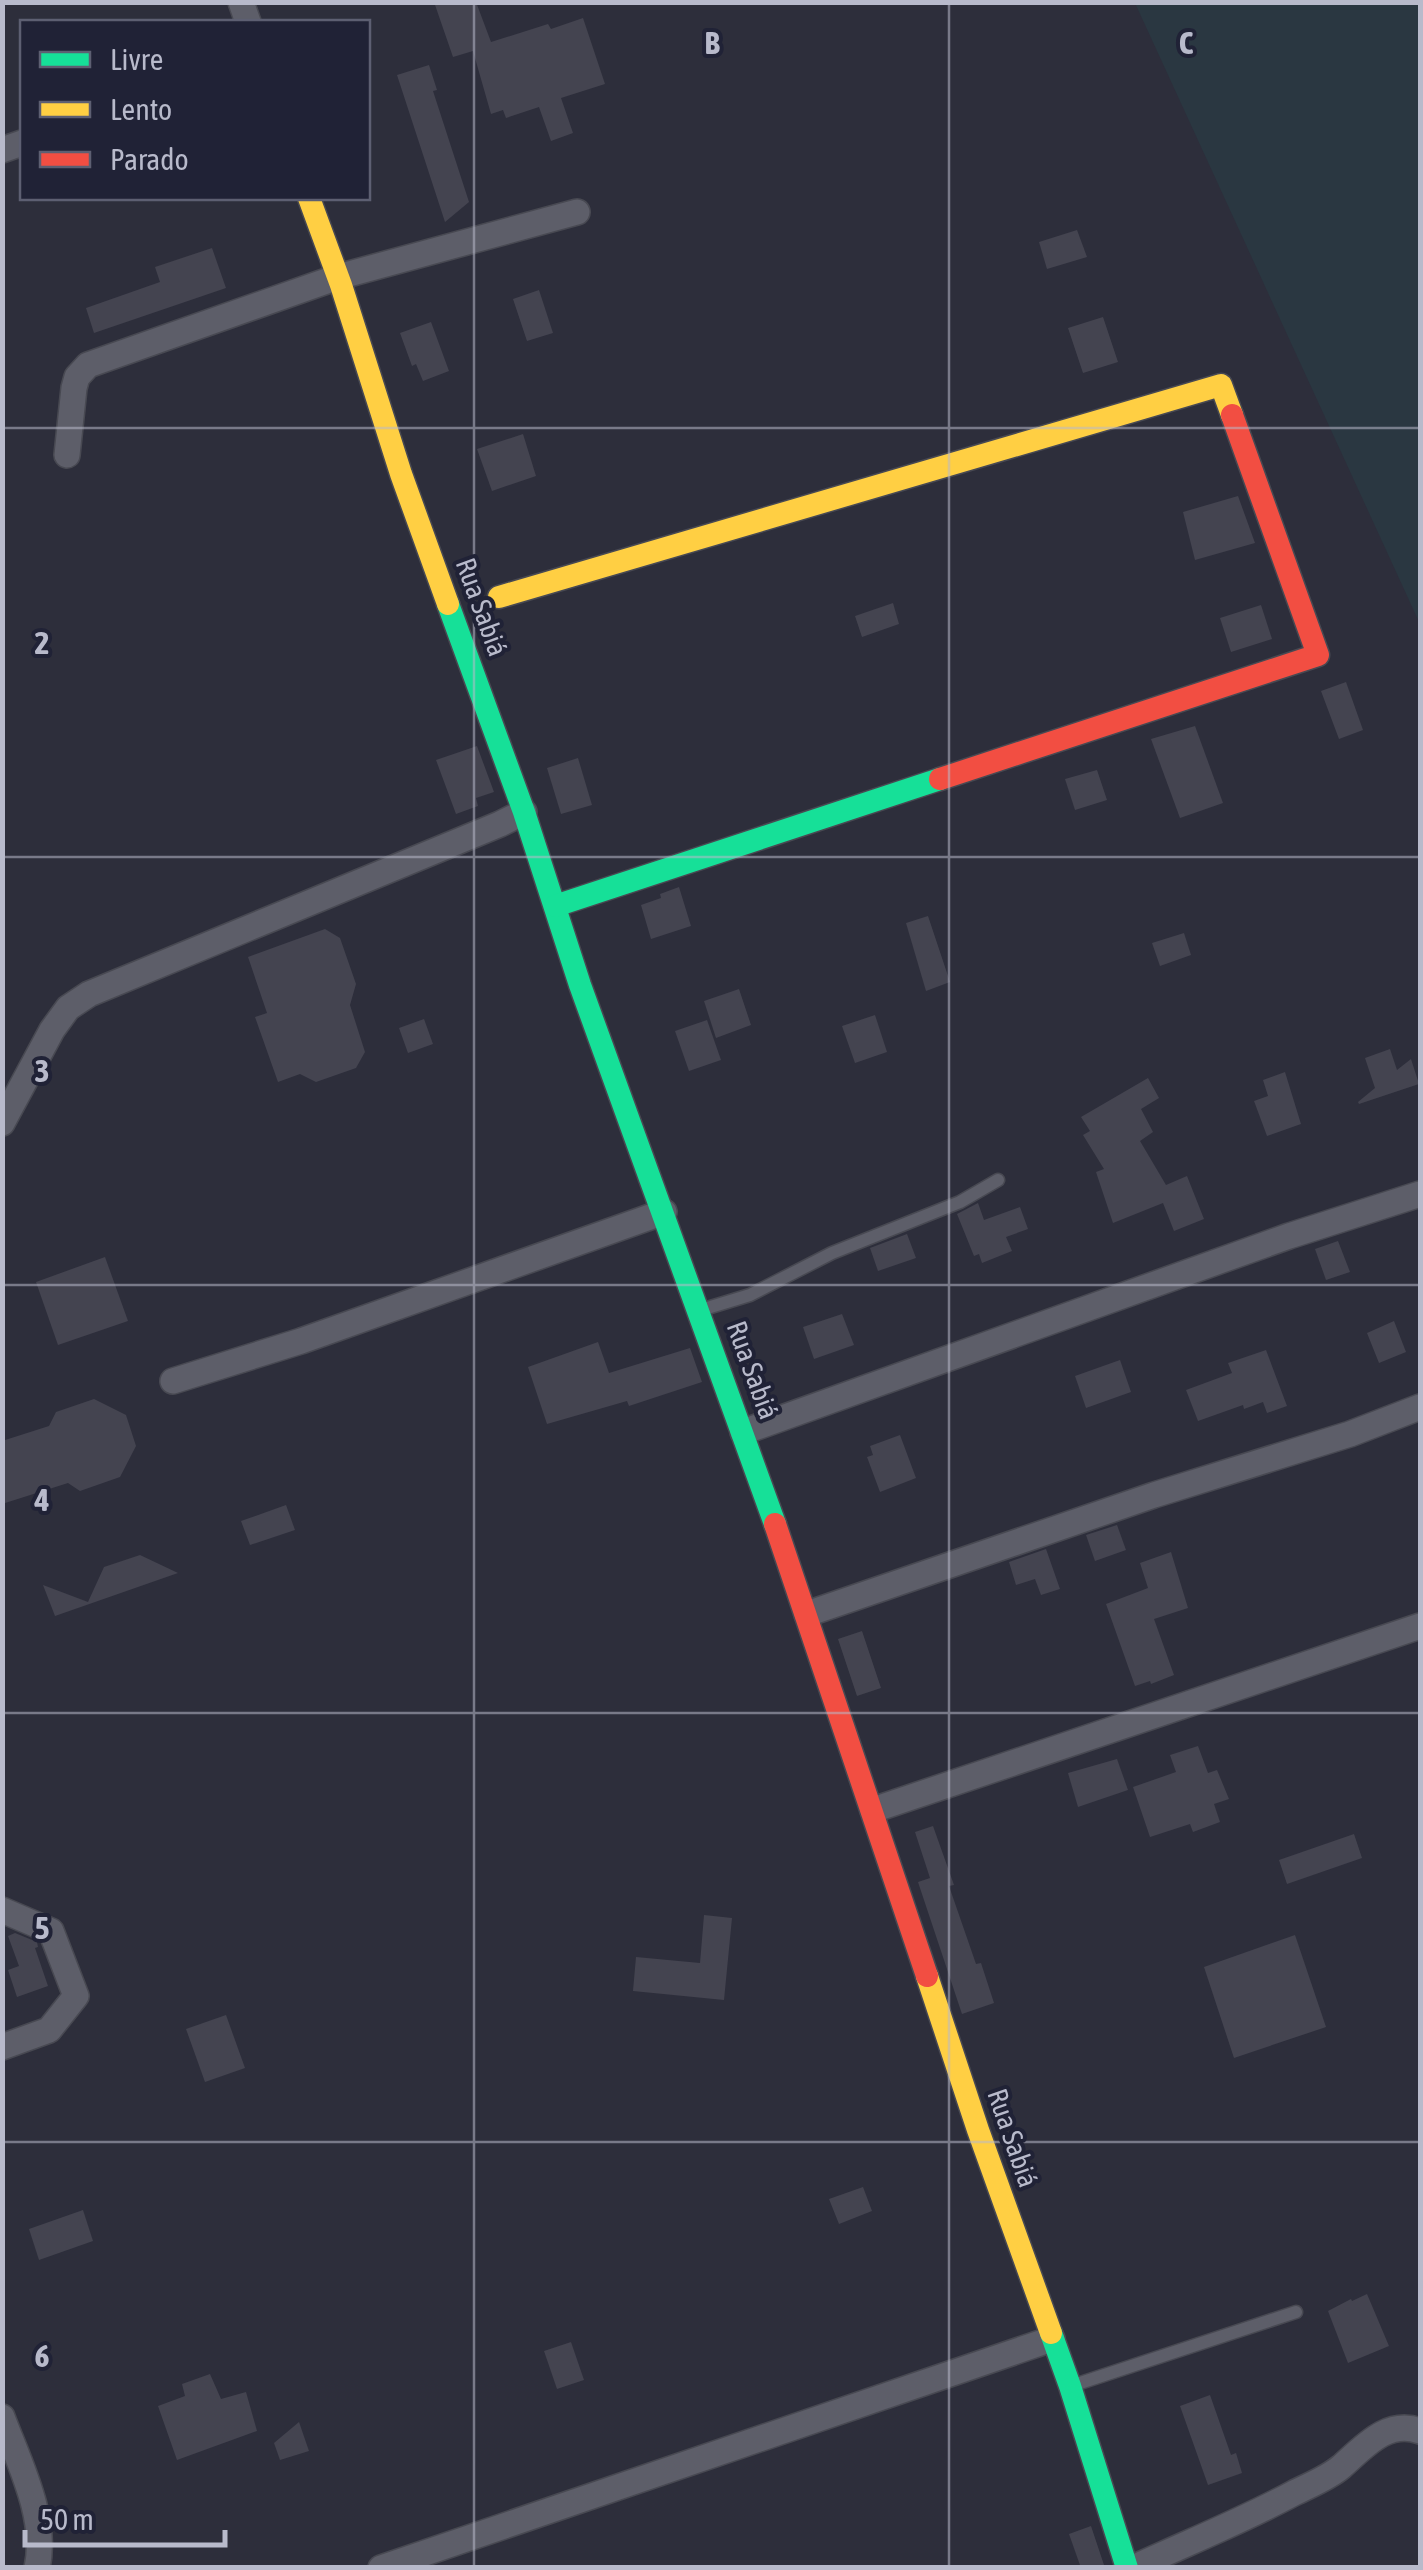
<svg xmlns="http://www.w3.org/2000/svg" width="1423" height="2570" viewBox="0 0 1423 2570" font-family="'Asap Condensed',sans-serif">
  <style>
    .green { fill: #2a3741 }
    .building { fill: #444450 }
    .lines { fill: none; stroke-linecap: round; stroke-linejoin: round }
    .lane-casing { stroke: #484952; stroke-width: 15 }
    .street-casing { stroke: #484952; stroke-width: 28 }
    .fast-casing { stroke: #484952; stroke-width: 25 }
    .slow-casing { stroke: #484952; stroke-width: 25 }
    .jam-casing { stroke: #484952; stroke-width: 25 }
    .lane { stroke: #5d5e69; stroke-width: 12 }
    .street { stroke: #5d5e69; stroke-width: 25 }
    .fast { stroke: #16e098; stroke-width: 22 }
    .slow { stroke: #ffcf43; stroke-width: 22 }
    .jam { stroke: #f24e42; stroke-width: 22 }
    .grid { fill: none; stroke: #b8bacb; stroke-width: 2.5; stroke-opacity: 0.55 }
    .labels { text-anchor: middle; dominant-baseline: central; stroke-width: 8; stroke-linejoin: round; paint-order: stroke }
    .street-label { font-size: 28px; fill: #b8bacb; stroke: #202236 }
    .grid-label { font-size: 32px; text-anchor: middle; font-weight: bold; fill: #b8bacb; stroke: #202236; stroke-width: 8; stroke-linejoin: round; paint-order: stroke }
  </style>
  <rect width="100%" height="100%" fill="#2d2e3b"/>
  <path class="green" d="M 1135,3 L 1420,3 L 1420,624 Z"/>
  <g class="building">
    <path d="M 434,2 L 476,2 L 491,42 L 548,24 L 551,29 L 583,18 L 605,84 L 561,98 L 573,133 L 551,141 L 539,107 L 506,118 L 503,110 L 491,114 L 473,51 L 453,57 Z"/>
    <path d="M 429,65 L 437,90 L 433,91 L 469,202 L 445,222 L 397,75 Z"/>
    <path d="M 1077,230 L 1087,257 L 1047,269 L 1039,242 Z"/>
    <path d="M 212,248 L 226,288 L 94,333 L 86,308 L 160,282 L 155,267 Z"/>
    <path d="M 539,290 L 553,333 L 527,341 L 513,299 Z"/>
    <path d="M 1103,317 L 1118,362 L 1083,373 L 1068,328 Z"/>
    <path d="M 431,322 L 449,371 L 423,381 L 416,364 L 412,366 L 400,333 Z"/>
    <path d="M 523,434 L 536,476 L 492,491 L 477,449 Z"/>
    <path d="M 1238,496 L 1255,543 L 1195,560 L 1183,512 Z"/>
    <path d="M 893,603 L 899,624 L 862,637 L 855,616 Z"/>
    <path d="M 1261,605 L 1272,639 L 1231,652 L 1220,618 Z"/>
    <path d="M 1346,682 L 1363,730 L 1339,739 L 1321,691 Z"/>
    <path d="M 1195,726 L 1223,803 L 1180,818 L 1151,739 Z"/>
    <path d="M 477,746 L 494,792 L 476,798 L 478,806 L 456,814 L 436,760 Z"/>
    <path d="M 578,758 L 592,805 L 561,814 L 547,768 Z"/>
    <path d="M 1097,770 L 1107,800 L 1075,810 L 1065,779 Z"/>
    <path d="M 679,887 L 691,926 L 651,939 L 641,905 L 661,898 L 660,894 Z"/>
    <path d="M 928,916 L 950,982 L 926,991 L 906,923 Z"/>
    <path d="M 325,929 L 340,938 L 356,984 L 350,1005 L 365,1052 L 356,1068 L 316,1082 L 300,1074 L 278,1082 L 255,1017 L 267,1013 L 248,957 Z"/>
    <path d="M 1184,933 L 1191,955 L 1160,966 L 1152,943 Z"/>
    <path d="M 739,989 L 751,1025 L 716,1038 L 704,1001 Z"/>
    <path d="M 875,1015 L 887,1052 L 855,1063 L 842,1026 Z"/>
    <path d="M 424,1019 L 433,1044 L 408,1053 L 399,1028 Z"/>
    <path d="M 707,1020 L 721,1060 L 689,1071 L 675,1031 Z"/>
    <path d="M 1390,1049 L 1397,1070 L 1411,1059 L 1419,1084 L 1359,1104 L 1358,1102 L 1375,1088 L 1365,1058 Z"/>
    <path d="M 1285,1072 L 1301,1124 L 1267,1136 L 1254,1101 L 1268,1096 L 1263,1080 Z"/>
    <path d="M 1148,1078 L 1159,1098 L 1141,1109 L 1153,1132 L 1140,1141 L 1166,1185 L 1187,1176 L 1204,1219 L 1174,1231 L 1163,1203 L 1113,1223 L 1096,1172 L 1104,1169 L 1083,1135 L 1090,1131 L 1081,1117 Z"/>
    <path d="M 978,1203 L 984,1220 L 1020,1207 L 1028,1229 L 1006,1237 L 1012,1251 L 982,1263 L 979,1254 L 974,1256 L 957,1214 Z"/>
    <path d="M 907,1234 L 916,1258 L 878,1271 L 870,1248 Z"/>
    <path d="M 1338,1241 L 1350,1272 L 1326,1280 L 1315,1249 Z"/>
    <path d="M 105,1257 L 128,1321 L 58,1345 L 36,1282 Z"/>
    <path d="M 842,1314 L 854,1345 L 814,1359 L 803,1327 Z"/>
    <path d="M 1394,1321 L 1406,1352 L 1379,1363 L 1367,1333 Z"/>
    <path d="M 598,1342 L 609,1373 L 690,1348 L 702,1382 L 629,1406 L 627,1401 L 547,1424 L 528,1367 Z"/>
    <path d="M 1266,1350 L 1287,1406 L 1267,1413 L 1263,1402 L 1244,1409 L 1243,1405 L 1198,1421 L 1186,1390 L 1232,1373 L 1228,1363 Z"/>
    <path d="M 1120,1360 L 1131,1392 L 1086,1408 L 1075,1376 Z"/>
    <path d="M 94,1399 L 126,1415 L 136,1446 L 120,1477 L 80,1491 L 68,1483 L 2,1504 L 2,1441 L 49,1426 L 56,1412 Z"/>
    <path d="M 900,1435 L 916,1478 L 880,1492 L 867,1457 L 873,1455 L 870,1446 Z"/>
    <path d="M 286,1505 L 295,1530 L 250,1545 L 241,1521 Z"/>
    <path d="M 1117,1525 L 1126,1550 L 1095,1561 L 1086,1535 Z"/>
    <path d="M 1046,1549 L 1060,1589 L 1041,1595 L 1035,1579 L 1016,1585 L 1009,1562 Z"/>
    <path d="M 1171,1552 L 1188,1608 L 1154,1619 L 1174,1675 L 1151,1684 L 1150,1681 L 1135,1686 L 1106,1604 L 1148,1588 L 1140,1563 Z"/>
    <path d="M 140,1555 L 178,1573 L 55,1616 L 43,1585 L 88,1602 L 104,1567 Z"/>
    <path d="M 862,1631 L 881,1688 L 857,1696 L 838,1639 Z"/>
    <path d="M 1198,1746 L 1208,1773 L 1217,1770 L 1229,1799 L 1214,1804 L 1220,1822 L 1193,1832 L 1190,1824 L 1150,1837 L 1133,1787 L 1176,1772 L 1170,1755 Z"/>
    <path d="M 1117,1759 L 1128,1790 L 1078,1807 L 1068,1773 Z"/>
    <path d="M 933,1826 L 954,1885 L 949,1886 L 976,1964 L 981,1963 L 994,2003 L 962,2014 L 918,1882 L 930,1878 L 915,1832 Z"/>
    <path d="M 1354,1834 L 1362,1858 L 1287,1884 L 1279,1860 Z"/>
    <path d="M 704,1915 L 732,1918 L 724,2000 L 633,1991 L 636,1957 L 700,1963 Z"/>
    <path d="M 15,1933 L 37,1942 L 38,1947 L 35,1948 L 48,1986 L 17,1997 L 8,1970 L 19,1966 L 8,1936 Z"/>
    <path d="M 1295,1935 L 1326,2027 L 1234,2058 L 1204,1967 Z"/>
    <path d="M 226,2015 L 245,2068 L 205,2082 L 186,2029 Z"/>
    <path d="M 863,2187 L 872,2211 L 839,2224 L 829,2199 Z"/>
    <path d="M 83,2210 L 93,2241 L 39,2260 L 29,2229 Z"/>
    <path d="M 1367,2294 L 1389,2346 L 1348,2363 L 1328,2311 L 1351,2299 L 1352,2301 Z"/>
    <path d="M 571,2342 L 584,2380 L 557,2389 L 544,2351 Z"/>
    <path d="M 210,2374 L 221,2399 L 246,2392 L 257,2431 L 177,2460 L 158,2406 L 185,2396 L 182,2384 Z"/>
    <path d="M 1210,2395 L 1231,2455 L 1236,2453 L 1242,2473 L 1208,2485 L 1180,2406 Z"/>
    <path d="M 299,2422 L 309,2451 L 280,2460 L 274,2443 Z"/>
    <path d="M 1091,2526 L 1105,2568 L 1081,2568 L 1069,2534 Z"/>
  </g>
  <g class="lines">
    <g class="lane-casing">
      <g id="lane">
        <path d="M 704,1309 L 750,1295 L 832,1253 L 960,1202 L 998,1180"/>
        <path d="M 1071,2386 L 1296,2312"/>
      </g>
    </g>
    <g class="street-casing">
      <g id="street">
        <path d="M 241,2 L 248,22"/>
        <path d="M 2,150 L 22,143"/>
        <path d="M 67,455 L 74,388 L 77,377 L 88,365 L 338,277 L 577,212"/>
        <path d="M 2,1123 L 52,1030 L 68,1008 L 89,994 L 500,824 L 524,812"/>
        <path d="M 173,1381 L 301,1341 L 664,1212"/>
        <path d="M 743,1432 L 1289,1236 L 1420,1194"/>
        <path d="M 807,1614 L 1154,1495 L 1350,1434 L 1420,1407"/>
        <path d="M 873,1810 L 1420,1626"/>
        <path d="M 2,1910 L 51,1931 L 76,1996 L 49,2030 L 2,2047"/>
        <path d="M 2,2417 C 19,2463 48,2518 37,2568"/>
        <path d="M 381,2568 L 1052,2339"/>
        <path d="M 1133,2568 C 1187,2543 1242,2521 1294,2493 C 1310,2485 1328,2478 1341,2467 C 1364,2447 1387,2419 1420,2431"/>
      </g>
    </g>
    <g class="fast-casing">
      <g id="fast">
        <path d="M 448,604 L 524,812 L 580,985 L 775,1524"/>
        <path d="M 555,906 L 940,779"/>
        <path d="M 1051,2333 L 1070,2386 L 1127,2568"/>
      </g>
    </g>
    <g class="slow-casing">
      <g id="slow">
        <path d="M 309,198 L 341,285 L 401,474 L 448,604"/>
        <path d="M 499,597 L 1221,385 L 1232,415"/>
        <path d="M 927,1976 L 978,2130 L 1051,2333"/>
      </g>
    </g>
    <g class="jam-casing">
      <g id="jam">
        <path d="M 940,779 L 1318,655 L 1232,415"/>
        <path d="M 775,1524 L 927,1976"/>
      </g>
    </g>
    <use href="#lane" class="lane"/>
    <use href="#street" class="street"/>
    <use href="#fast" class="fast"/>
    <use href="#slow" class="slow"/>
    <use href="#jam" class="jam"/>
  </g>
  <path class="grid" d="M 474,2 L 474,2568M 949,2 L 949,2568M 2,428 L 1420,428M 2,857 L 1420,857M 2,1285 L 1420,1285M 2,1713 L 1420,1713M 2,2142 L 1420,2142"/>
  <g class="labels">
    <g class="street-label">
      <text transform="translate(482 607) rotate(70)">Rua Sabiá</text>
      <text transform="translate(753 1370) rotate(70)">Rua Sabiá</text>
      <text transform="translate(1013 2138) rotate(71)">Rua Sabiá</text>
    </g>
  </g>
  <g class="grid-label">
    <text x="712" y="54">B</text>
    <text x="1186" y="54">C</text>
    <text x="42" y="654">2</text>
    <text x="42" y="1082">3</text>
    <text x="42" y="1511">4</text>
    <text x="42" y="1939">5</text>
    <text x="42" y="2367">6</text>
  </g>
  <rect width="1423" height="2570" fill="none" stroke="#b8bacb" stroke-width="10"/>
  <rect x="20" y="20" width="350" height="180" fill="#202236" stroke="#5d5f72" stroke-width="2.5"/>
  <rect x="40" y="52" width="50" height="15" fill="#16e098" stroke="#5d5f72" stroke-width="2.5"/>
  <text x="110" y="70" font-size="30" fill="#b8bacb">Livre</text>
  <rect x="40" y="102" width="50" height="15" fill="#ffcf43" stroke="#5d5f72" stroke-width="2.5"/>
  <text x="110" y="120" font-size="30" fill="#b8bacb">Lento</text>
  <rect x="40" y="152" width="50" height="15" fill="#f24e42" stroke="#5d5f72" stroke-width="2.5"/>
  <text x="110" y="170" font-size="30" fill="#b8bacb">Parado</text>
  <path d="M25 2530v15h200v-15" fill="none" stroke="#b8bacb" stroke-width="5"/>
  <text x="40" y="2530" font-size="30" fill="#b8bacb" stroke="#202236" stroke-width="8" paint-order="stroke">50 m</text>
</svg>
